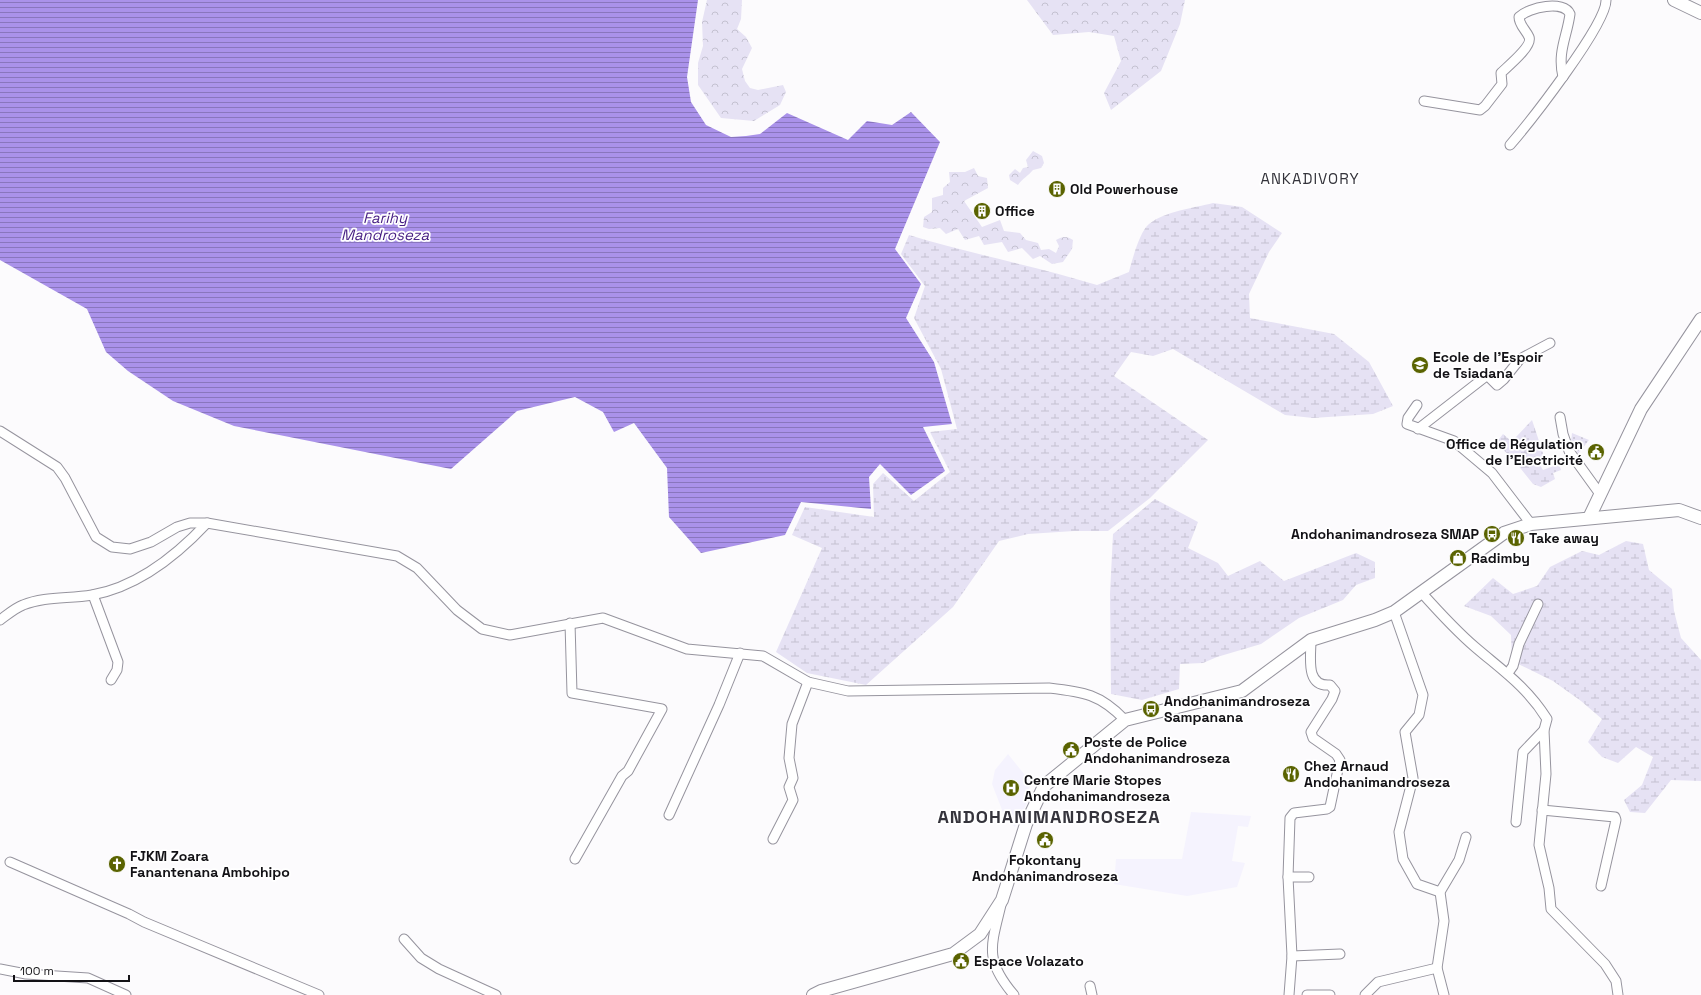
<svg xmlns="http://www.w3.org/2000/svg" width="1701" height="995" viewBox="0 0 1701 995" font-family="'Space Grotesk',sans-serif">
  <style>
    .built { fill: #f5f3fe }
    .forest { fill: url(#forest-crowns) }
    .wetland { fill: url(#wetland-marsh) }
    .garden { fill: url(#garden-dots) }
    .water { fill: url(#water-rules) }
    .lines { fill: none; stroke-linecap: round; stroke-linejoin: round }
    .street-casing { stroke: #96949e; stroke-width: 11 }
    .secondary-casing { stroke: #96949e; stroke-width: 14 }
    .street { stroke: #fff; stroke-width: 9 }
    .secondary { stroke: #fff; stroke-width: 12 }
    .labels { text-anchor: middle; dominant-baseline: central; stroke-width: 3.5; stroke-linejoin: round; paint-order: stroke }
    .poi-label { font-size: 14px; font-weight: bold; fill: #131216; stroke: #fff; text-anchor: start }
    .neighbourhood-label { font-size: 15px; letter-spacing: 1px; fill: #35343c; stroke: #fff }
    .water-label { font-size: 15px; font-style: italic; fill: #471f83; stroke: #fff }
    .district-label { font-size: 18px; font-weight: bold; letter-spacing: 1px; fill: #35343c; stroke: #fff }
  </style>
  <defs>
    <pattern id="forest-crowns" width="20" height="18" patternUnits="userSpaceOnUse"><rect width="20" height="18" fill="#e6e2f4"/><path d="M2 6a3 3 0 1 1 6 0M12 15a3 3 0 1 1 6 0" fill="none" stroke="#c4c1d0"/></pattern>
    <pattern id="wetland-marsh" width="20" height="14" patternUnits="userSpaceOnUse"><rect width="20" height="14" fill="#e6e2f4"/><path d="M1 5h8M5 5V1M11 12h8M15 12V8" fill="none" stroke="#c4c1d0"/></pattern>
    <pattern id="garden-dots" width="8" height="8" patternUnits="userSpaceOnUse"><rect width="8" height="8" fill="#e6e2f4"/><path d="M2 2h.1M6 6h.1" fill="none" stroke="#c4c1d0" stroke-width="1.8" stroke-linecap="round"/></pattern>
    <pattern id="water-rules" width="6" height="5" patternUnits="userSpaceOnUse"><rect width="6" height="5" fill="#aa92ea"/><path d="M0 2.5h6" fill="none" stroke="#8976bd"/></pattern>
  </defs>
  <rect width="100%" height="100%" fill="#fcfbfd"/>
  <g class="built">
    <path d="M 1008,754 L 1032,784 L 1027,791 L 1031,795 L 1015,827 L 1006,820 L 992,784 L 995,770 Z"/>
    <path d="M 1191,812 L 1251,816 L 1248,827 L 1238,826 L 1232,861 L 1245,863 L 1237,887 L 1187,896 L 1114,884 L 1116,859 L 1182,859 Z"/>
  </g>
  <g class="forest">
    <path d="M 707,0 L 742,0 L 741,19 L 737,29 L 746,37 L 752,48 L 742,69 L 745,81 L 750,88 L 758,90 L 783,85 L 786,92 L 780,105 L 754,121 L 721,118 L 698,85 L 698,63 L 703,46 L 702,22 Z"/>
    <path d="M 1027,0 L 1185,0 L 1180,24 L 1161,71 L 1111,110 L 1104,93 L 1121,61 L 1114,36 L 1089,32 L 1053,35 Z"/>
    <path d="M 1033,151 L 1042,156 L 1044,163 L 1041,168 L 1033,170 C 1028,176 1023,178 1018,185 L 1010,180 L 1009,175 L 1015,169 L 1020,173 L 1023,168 L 1028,167 L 1026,160 Z"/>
    <path d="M 974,168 L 978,176 L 987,178 L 988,188 L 964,201 L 982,227 L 1000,220 L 1004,231 L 1020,233 L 1026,240 L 1038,243 L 1041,250 L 1049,249 L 1056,253 L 1059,246 L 1056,240 C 1063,236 1067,236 1073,240 L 1072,249 L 1063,262 L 1052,264 L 1040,256 L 1033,259 L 1022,248 L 1008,252 L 1002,242 L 984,245 L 979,236 L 965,240 L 958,229 L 946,234 L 940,228 L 929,229 L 923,227 L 924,217 L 932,212 L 932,198 L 943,195 L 943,188 L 950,182 L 949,172 L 965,172 Z"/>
  </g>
  <g class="wetland">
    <path d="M 1213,203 L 1242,207 L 1282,233 L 1269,252 L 1249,294 L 1250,318 L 1334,334 L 1369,362 L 1393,406 L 1373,414 L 1313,418 L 1285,415 L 1173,349 L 1153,356 L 1131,352 L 1114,376 L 1208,440 L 1150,498 L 1108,531 L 1074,531 L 1028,534 L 999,541 L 953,607 L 866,685 L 807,673 L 776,652 L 822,548 L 792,535 L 805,507 L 874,517 L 873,484 L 883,473 L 914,501 L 950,472 L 930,432 L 957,429 L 941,369 L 914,318 L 925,286 L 901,254 L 909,235 C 971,254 1035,266 1097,285 L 1129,272 C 1132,260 1140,231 1149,224 C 1165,211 1194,208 1213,203 Z"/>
    <path d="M 1532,420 L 1543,453 L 1542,457 L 1537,461 L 1543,470 L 1559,464 L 1561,470 L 1553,473 L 1555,479 L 1541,487 L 1533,484 L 1513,459 L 1496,443 L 1503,434 L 1510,440 L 1516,437 Z"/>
    <path d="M 1155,499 L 1198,522 L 1188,548 L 1218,563 L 1228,576 L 1260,561 L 1284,581 L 1356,553 L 1375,562 L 1375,578 L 1356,585 L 1343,600 L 1299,618 L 1261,644 L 1217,657 L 1203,663 L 1180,664 L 1179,689 L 1142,700 L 1111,694 L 1110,594 L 1113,534 Z"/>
    <path d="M 1626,541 L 1643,544 L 1649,570 L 1672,589 L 1674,611 L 1681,638 L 1701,660 L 1701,781 L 1671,780 L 1645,813 L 1630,812 L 1624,800 L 1642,785 L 1653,757 L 1636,747 L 1618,763 L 1602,757 L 1588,742 L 1602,719 L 1581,701 L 1553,681 L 1512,661 L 1511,635 L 1491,616 L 1464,606 L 1493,578 L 1513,594 L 1537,586 L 1550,567 L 1582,551 L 1599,555 Z"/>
  </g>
  <path class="garden" d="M 1572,433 L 1589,440 L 1578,454 L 1571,442 Z"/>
  <path class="water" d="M 0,0 L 698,0 L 687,77 L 691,102 L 706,125 L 731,137 L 746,136 L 760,134 L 787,113 L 848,140 L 867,121 L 892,125 L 911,112 L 940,142 L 895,249 L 921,284 L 906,318 L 934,362 L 952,424 L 923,427 L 945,471 L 911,495 L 880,464 L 869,477 L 871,509 L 801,502 L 785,535 L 701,553 L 669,517 L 667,468 L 634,423 L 614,432 L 603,412 L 575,397 L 517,411 L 451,469 L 234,426 L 173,401 L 128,371 L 106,352 L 87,309 L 0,260 Z"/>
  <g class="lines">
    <g class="street-casing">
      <g id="street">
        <path d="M 1424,101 L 1480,110 L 1485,106 L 1502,84 L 1501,73 C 1507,67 1533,46 1529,37 C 1526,30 1519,25 1519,17 C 1529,7 1564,0 1570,14 C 1567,37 1557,52 1563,77"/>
        <path d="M 1510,145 C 1529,123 1607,24 1606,0"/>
        <path d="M 1417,405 L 1408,418 L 1407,424 L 1454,441 L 1492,473 L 1531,524"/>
        <path d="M 1560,417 L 1563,434 L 1569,451 L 1600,494"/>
        <path d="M 1418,429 L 1485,377 L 1489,377 L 1497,385 L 1504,379 L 1520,359 L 1550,343"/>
        <path d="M 0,431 L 57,467 L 65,478 L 96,537 L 112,547 L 130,549 L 151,542 L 177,527 L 190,523 L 207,523 L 397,556 L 417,568 L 457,610 L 482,629 L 510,635 L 603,618 L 687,649 L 763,656 L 808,682 L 848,691 L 1049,688 C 1084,692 1100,694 1125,720"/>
        <path d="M 1421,592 C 1438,611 1455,630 1475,647 C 1503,671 1527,687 1547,719 L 1544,730 L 1546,774 L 1539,845 L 1549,888 L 1551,909 L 1605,964 L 1616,981 L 1618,995"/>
        <path d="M 93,595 L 118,662 L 117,670 L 111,680"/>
        <path d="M 1394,612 L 1423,695 L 1419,715 L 1405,732 L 1413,778 L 1399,832 L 1403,859 L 1417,884 L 1440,892"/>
        <path d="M 0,620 C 7,615 15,608 23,605 C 45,596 69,599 92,595 C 137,587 177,555 207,523"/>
        <path d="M 570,623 L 572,693 L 662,709 L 628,771 L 622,776 L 575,859"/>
        <path d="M 1508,673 L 1513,666 L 1519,644 L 1538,604"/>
        <path d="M 1542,810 L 1615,817 L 1616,820 L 1601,886"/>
        <path d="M 669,815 L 719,705 L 740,653"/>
        <path d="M 1516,822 L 1523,752 L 1544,730"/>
        <path d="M 773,839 L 793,800 L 789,787 L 793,778 L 789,758 L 792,724 L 808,682"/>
        <path d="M 10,862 L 129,914 L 144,922 L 319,995"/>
        <path d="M 1288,877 L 1309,877"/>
        <path d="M 1001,905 C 991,946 984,960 1014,995"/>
        <path d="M 404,939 L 421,958 L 439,969 L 496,995"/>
        <path d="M 1292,956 L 1340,954"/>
        <path d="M 0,969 L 26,974 L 88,978 L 126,995"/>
        <path d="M 1090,986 L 1092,995"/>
        <path d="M 1289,995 L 1292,956 L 1288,877 L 1290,818 L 1294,813 L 1327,809 L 1330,807 L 1340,760 L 1336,754 L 1313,738 L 1311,732 L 1332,699 L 1335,691 L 1330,685 C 1305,687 1311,657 1311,640"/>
        <path d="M 1307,995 L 1330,995"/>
        <path d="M 1365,995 L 1378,982 L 1437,968"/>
        <path d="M 1444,995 L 1437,968 L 1444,921 L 1440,892 L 1459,860 L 1466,837"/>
      </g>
    </g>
    <g class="secondary-casing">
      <g id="secondary">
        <path d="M 1674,0 L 1701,13"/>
        <path d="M 1589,518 L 1641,409 L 1701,319"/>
        <path d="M 813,995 L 821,991 L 953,954 L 980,934 L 1002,900 L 1026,824 L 1044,786 L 1125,720 L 1242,691 L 1311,640 L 1375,620 L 1394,612 L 1504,533 L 1531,524 L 1679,510 L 1701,518"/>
      </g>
    </g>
    <use href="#street" class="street"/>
    <use href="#secondary" class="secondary"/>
  </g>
  <defs>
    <g id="building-disc" transform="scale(0.9)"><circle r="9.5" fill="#5a6301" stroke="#fff"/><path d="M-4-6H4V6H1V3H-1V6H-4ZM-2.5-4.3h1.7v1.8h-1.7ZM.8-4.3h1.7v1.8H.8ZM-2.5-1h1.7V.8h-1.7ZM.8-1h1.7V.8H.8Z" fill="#fff"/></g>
    <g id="school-disc" transform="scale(0.9)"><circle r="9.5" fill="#5a6301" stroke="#fff"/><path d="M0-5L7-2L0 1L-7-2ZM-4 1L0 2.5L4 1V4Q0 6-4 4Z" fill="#fff"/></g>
    <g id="civic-disc" transform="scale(0.9)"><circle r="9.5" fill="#5a6301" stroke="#fff"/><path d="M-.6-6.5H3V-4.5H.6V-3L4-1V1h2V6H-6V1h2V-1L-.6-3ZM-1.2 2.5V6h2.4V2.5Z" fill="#fff"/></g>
    <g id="bus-disc" transform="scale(0.9)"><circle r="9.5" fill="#5a6301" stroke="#fff"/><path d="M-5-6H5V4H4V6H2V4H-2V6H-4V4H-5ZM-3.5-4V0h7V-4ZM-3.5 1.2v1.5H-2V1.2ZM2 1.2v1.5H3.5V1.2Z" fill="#fff"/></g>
    <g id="restaurant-disc" transform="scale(0.9)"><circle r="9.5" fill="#5a6301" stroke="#fff"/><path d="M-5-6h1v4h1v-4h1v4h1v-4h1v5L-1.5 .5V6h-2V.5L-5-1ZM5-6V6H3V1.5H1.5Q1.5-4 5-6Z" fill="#fff"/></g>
    <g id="shop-disc" transform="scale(0.9)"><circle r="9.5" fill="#5a6301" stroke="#fff"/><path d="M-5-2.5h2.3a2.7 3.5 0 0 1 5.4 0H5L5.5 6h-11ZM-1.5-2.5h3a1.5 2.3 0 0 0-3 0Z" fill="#fff"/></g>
    <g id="hospital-disc" transform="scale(0.9)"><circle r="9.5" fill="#5a6301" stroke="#fff"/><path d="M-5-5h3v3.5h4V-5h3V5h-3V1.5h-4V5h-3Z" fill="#fff"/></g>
    <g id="church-disc" transform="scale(0.9)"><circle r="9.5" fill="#5a6301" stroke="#fff"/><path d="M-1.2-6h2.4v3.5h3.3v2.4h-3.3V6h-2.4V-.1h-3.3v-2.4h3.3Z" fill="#fff"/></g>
  </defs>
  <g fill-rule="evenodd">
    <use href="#building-disc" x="1057" y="189"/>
    <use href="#building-disc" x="982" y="211"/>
    <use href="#school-disc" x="1420" y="365"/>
    <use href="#civic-disc" x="1596" y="452"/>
    <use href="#bus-disc" x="1492" y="534"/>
    <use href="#restaurant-disc" x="1516" y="538"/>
    <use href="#shop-disc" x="1458" y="558"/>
    <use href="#bus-disc" x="1151" y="709"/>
    <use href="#civic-disc" x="1071" y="750"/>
    <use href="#restaurant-disc" x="1291" y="774"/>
    <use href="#hospital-disc" x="1011" y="788"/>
    <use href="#civic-disc" x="1045" y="840"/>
    <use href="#church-disc" x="117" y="864"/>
    <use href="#civic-disc" x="961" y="961"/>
  </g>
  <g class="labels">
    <g class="poi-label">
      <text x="1070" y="189">Old Powerhouse</text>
      <text x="995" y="211">Office</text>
      <text x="1433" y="357">Ecole de l'Espoir<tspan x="1433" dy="16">de Tsiadana</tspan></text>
      <text x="1583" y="444" text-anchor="end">Office de Régulation<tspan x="1583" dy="16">de l'Electricité</tspan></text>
      <text x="1479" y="534" text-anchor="end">Andohanimandroseza SMAP</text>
      <text x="1529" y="538">Take away</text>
      <text x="1471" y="558">Radimby</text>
      <text x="1164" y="701">Andohanimandroseza<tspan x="1164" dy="16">Sampanana</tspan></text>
      <text x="1084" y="742">Poste de Police<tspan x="1084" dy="16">Andohanimandroseza</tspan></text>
      <text x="1304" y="766">Chez Arnaud<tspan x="1304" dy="16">Andohanimandroseza</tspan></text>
      <text x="1024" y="780">Centre Marie Stopes<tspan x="1024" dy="16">Andohanimandroseza</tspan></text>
      <text x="130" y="856">FJKM Zoara<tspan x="130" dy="16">Fanantenana Ambohipo</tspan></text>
      <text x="1045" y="860" text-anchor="middle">Fokontany<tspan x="1045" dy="16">Andohanimandroseza</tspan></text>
      <text x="974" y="961">Espace Volazato</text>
    </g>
    <g class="neighbourhood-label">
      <text x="1310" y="178">ANKADIVORY</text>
    </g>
    <g class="water-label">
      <text x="385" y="217">Farihy<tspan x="385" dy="17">Mandroseza</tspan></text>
    </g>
    <g class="district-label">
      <text x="1049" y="816">ANDOHANIMANDROSEZA</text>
    </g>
  </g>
  <path d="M14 975v6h115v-6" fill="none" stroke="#131216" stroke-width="2"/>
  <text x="20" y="975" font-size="12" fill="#131216" stroke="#ffffff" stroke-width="3" paint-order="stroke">100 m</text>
</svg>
